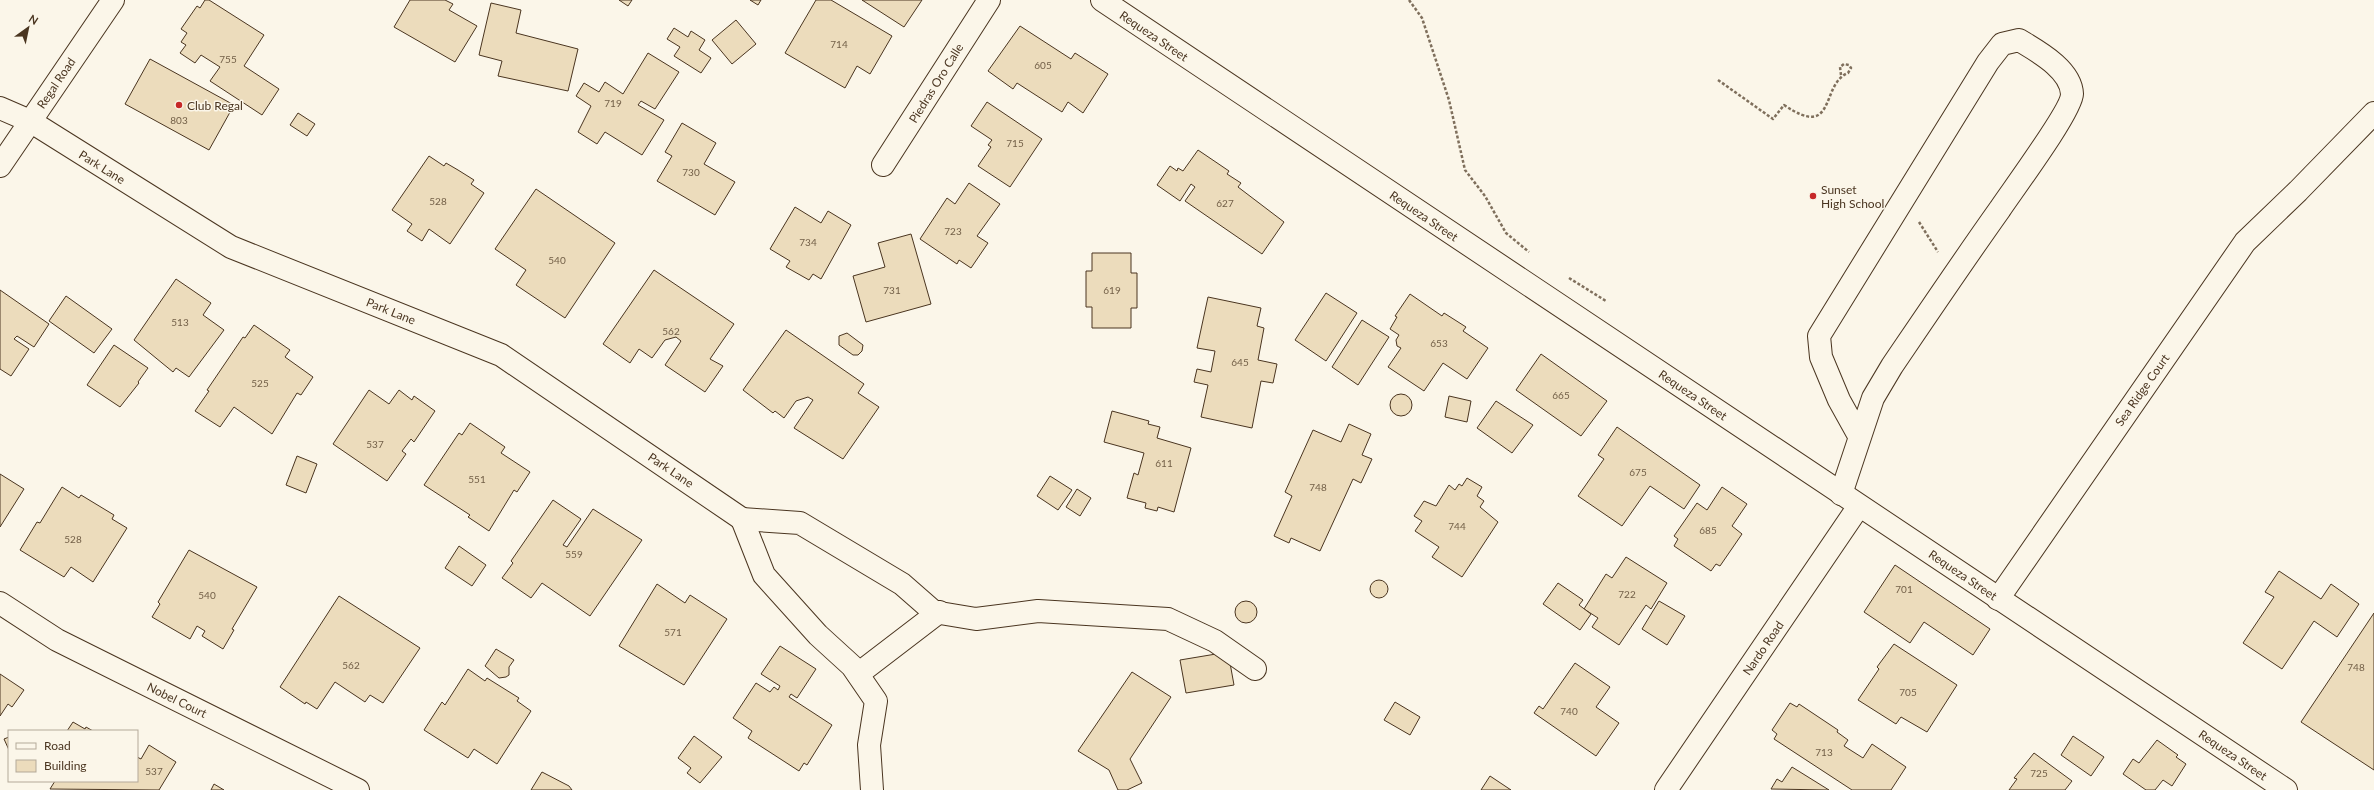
<svg xmlns="http://www.w3.org/2000/svg" width="2374" height="790" viewBox="0 0 2374 790" font-family="Lato,sans-serif">
  <style>
    .building { fill: #ecdcbc; stroke: #4a3520 }
    .lines { fill: none; stroke-linecap: round; stroke-linejoin: round }
    .minor-casing { stroke: #4a3520; stroke-width: 24 }
    .path { stroke: #7f6f5c; stroke-width: 2.5; stroke-dasharray: 3 2; stroke-linecap: butt }
    .minor { stroke: #fbf6e9; stroke-width: 22 }
    .poi-dot { fill: #c62828; stroke: #fbf6e9; stroke-width: 1.5 }
    .labels { text-anchor: middle; dominant-baseline: central; stroke-width: 3; stroke-linejoin: round; paint-order: stroke }
    .number-label { font-size: 10px; fill: #725f47 }
    .street-label { font-size: 12px; fill: #4a3520; stroke: #fbf6e9 }
    .poi-label { font-size: 12px; fill: #4a3520; stroke: #fbf6e9; text-anchor: start }
  </style>
  <rect width="100%" height="100%" fill="#fbf6e9"/>
  <g class="building">
    <path d="M 205,0 L 209,0 L 264,35 L 244,66 L 279,89 L 262,115 L 210,81 L 220,67 L 201,55 L 195,63 L 180,53 L 186,45 L 181,42 L 187,33 L 181,29 L 197,6 L 200,8 Z"/>
    <path d="M 410,0 L 445,0 L 453,4 L 449,10 L 477,26 L 455,62 L 394,27 Z"/>
    <path d="M 619,0 L 632,0 L 628,6 Z"/>
    <path d="M 750,0 L 761,0 L 758,5 Z"/>
    <path d="M 816,0 L 831,0 L 892,36 L 870,74 L 857,66 L 845,88 L 785,53 Z"/>
    <path d="M 862,0 L 922,0 L 904,27 Z"/>
    <path d="M 491,3 L 521,10 L 516,33 L 578,49 L 568,91 L 498,76 L 502,61 L 479,55 Z"/>
    <path d="M 736,20 L 756,44 L 732,64 L 712,40 Z"/>
    <path d="M 1020,26 L 1071,59 L 1075,53 L 1108,74 L 1083,113 L 1068,102 L 1062,112 L 1017,83 L 1013,89 L 988,71 Z"/>
    <path d="M 674,28 L 688,37 L 691,31 L 705,40 L 699,50 L 711,58 L 701,73 L 674,56 L 680,47 L 667,39 Z"/>
    <path d="M 648,53 L 679,72 L 655,109 L 641,101 L 638,105 L 664,120 L 642,155 L 605,132 L 597,144 L 578,132 L 591,106 L 576,96 L 584,83 L 599,92 L 605,82 L 623,94 Z"/>
    <path d="M 150,59 L 234,105 L 209,150 L 125,104 Z"/>
    <path d="M 987,102 L 1042,139 L 1010,187 L 978,166 L 991,147 L 988,145 L 992,140 L 971,126 Z"/>
    <path d="M 298,113 L 315,124 L 307,136 L 290,125 Z"/>
    <path d="M 682,123 L 716,143 L 704,164 L 735,182 L 715,215 L 657,181 L 672,156 L 665,152 Z"/>
    <path d="M 1198,150 L 1229,171 L 1227,174 L 1241,183 L 1238,187 L 1284,222 L 1262,254 L 1185,201 L 1195,187 L 1191,184 L 1180,201 L 1157,185 L 1170,166 L 1177,171 L 1178,168 L 1183,171 Z"/>
    <path d="M 429,156 L 444,166 L 446,163 L 458,170 L 474,180 L 471,184 L 484,193 L 450,244 L 429,229 L 422,241 L 407,231 L 412,224 L 392,210 Z"/>
    <path d="M 969,183 L 1000,204 L 977,236 L 988,243 L 971,268 L 959,260 L 957,264 L 920,239 L 947,198 L 955,204 Z"/>
    <path d="M 536,189 L 615,243 L 565,318 L 516,285 L 526,270 L 495,249 Z"/>
    <path d="M 795,207 L 821,223 L 828,211 L 851,225 L 821,279 L 813,274 L 809,280 L 786,267 L 790,261 L 770,249 Z"/>
    <path d="M 911,234 L 931,304 L 866,322 L 853,276 L 885,267 L 878,243 Z"/>
    <path d="M 1092,253 L 1131,253 L 1131,273 L 1137,273 L 1137,308 L 1131,308 L 1131,328 L 1092,328 L 1092,307 L 1086,307 L 1086,271 L 1092,271 Z"/>
    <path d="M 654,270 L 734,324 L 710,359 L 723,366 L 705,392 L 665,365 L 681,341 L 676,337 L 665,340 L 652,358 L 639,349 L 630,363 L 603,344 Z"/>
    <path d="M 176,279 L 211,303 L 203,315 L 224,330 L 189,377 L 176,368 L 173,372 L 134,340 Z"/>
    <path d="M 0,290 L 49,324 L 34,347 L 17,336 L 14,339 L 29,349 L 11,376 L 0,369 Z"/>
    <path d="M 1326,293 L 1357,313 L 1326,361 L 1295,340 Z"/>
    <path d="M 1410,294 L 1442,316 L 1444,313 L 1466,327 L 1463,331 L 1488,348 L 1467,379 L 1443,363 L 1424,391 L 1388,367 L 1401,348 L 1397,346 L 1396,340 L 1399,335 L 1390,329 L 1397,317 L 1395,316 Z"/>
    <path d="M 66,296 L 112,329 L 94,353 L 49,321 Z"/>
    <path d="M 1208,297 L 1261,308 L 1257,326 L 1264,328 L 1258,360 L 1277,364 L 1273,383 L 1261,381 L 1252,428 L 1201,417 L 1208,385 L 1194,382 L 1197,369 L 1211,372 L 1215,351 L 1197,348 Z"/>
    <path d="M 1362,320 L 1389,337 L 1358,385 L 1332,367 Z"/>
    <path d="M 254,325 L 290,350 L 285,357 L 313,377 L 301,395 L 297,393 L 272,434 L 234,407 L 220,427 L 195,411 L 209,391 L 207,390 L 243,337 L 245,338 Z"/>
    <path d="M 786,330 L 864,384 L 858,393 L 879,407 L 843,459 L 794,428 L 813,400 L 808,397 L 796,401 L 784,418 L 775,411 L 773,413 L 743,390 Z"/>
    <path d="M 847,333 L 863,345 L 862,351 L 858,355 L 853,355 L 839,345 L 839,336 Z"/>
    <path d="M 114,345 L 148,368 L 138,382 L 139,383 L 120,407 L 87,385 Z"/>
    <path d="M 1541,354 L 1607,401 L 1581,436 L 1516,390 Z"/>
    <path d="M 369,390 L 389,404 L 399,390 L 412,400 L 414,396 L 435,411 L 414,442 L 411,439 L 402,451 L 406,454 L 387,481 L 333,444 Z"/>
    <circle cx="1401" cy="405" r="11"/>
    <path d="M 1449,396 L 1471,401 L 1467,422 L 1445,417 Z"/>
    <path d="M 1496,401 L 1533,425 L 1512,453 L 1477,428 Z"/>
    <path d="M 1112,411 L 1149,421 L 1148,424 L 1160,427 L 1157,438 L 1191,448 L 1174,512 L 1158,507 L 1157,511 L 1145,508 L 1146,503 L 1127,498 L 1134,473 L 1138,475 L 1144,453 L 1104,442 Z"/>
    <path d="M 470,423 L 505,447 L 501,453 L 530,472 L 517,492 L 514,490 L 489,531 L 468,517 L 470,515 L 424,485 L 459,433 L 462,435 Z"/>
    <path d="M 1349,424 L 1371,434 L 1362,455 L 1372,459 L 1361,483 L 1353,479 L 1320,551 L 1291,538 L 1289,543 L 1274,536 L 1292,496 L 1285,492 L 1313,430 L 1341,442 Z"/>
    <path d="M 1617,427 L 1700,485 L 1684,509 L 1650,486 L 1622,526 L 1578,496 L 1604,459 L 1598,455 Z"/>
    <path d="M 297,456 L 317,464 L 306,493 L 286,485 Z"/>
    <path d="M 0,474 L 24,489 L 0,527 Z"/>
    <path d="M 1050,476 L 1072,490 L 1058,510 L 1037,496 Z"/>
    <path d="M 1467,478 L 1482,487 L 1477,496 L 1484,501 L 1480,507 L 1498,522 L 1462,577 L 1432,557 L 1439,547 L 1415,531 L 1422,521 L 1414,516 L 1424,501 L 1436,506 L 1449,485 L 1455,490 L 1459,484 L 1462,486 Z"/>
    <path d="M 62,487 L 79,498 L 81,495 L 114,515 L 112,519 L 127,528 L 93,582 L 71,567 L 64,577 L 20,550 L 37,522 L 40,523 Z"/>
    <path d="M 1722,487 L 1747,504 L 1732,526 L 1742,534 L 1720,566 L 1716,564 L 1711,571 L 1674,546 L 1678,539 L 1674,536 L 1697,503 L 1707,510 Z"/>
    <path d="M 1077,489 L 1091,498 L 1080,516 L 1066,507 Z"/>
    <path d="M 553,500 L 581,519 L 563,545 L 567,547 L 593,509 L 642,540 L 590,616 L 542,583 L 531,598 L 502,578 L 513,563 L 511,561 Z"/>
    <path d="M 459,546 L 486,565 L 472,586 L 445,568 Z"/>
    <path d="M 189,550 L 257,587 L 232,629 L 234,630 L 223,649 L 202,636 L 205,631 L 197,626 L 190,639 L 152,617 L 160,604 L 158,602 Z"/>
    <path d="M 1626,557 L 1667,583 L 1651,609 L 1646,605 L 1619,645 L 1592,627 L 1598,618 L 1584,609 L 1606,574 L 1612,578 Z"/>
    <path d="M 1895,565 L 1990,629 L 1973,655 L 1924,622 L 1910,643 L 1864,612 Z"/>
    <path d="M 2279,571 L 2321,599 L 2331,584 L 2359,604 L 2337,637 L 2314,621 L 2282,669 L 2243,643 L 2274,597 L 2265,592 Z"/>
    <circle cx="1379" cy="589" r="9"/>
    <path d="M 1558,583 L 1583,600 L 1579,605 L 1591,614 L 1580,630 L 1543,604 Z"/>
    <path d="M 657,584 L 685,603 L 690,595 L 727,619 L 684,685 L 619,646 Z"/>
    <path d="M 339,596 L 420,648 L 383,703 L 370,695 L 365,702 L 335,682 L 317,709 L 306,702 L 305,704 L 280,687 Z"/>
    <path d="M 1659,601 L 1685,616 L 1667,645 L 1642,629 Z"/>
    <circle cx="1246" cy="612" r="11"/>
    <path d="M 2374,613 L 2374,770 L 2301,722 Z"/>
    <path d="M 1894,644 L 1957,685 L 1927,732 L 1901,717 L 1896,724 L 1858,700 L 1879,669 L 1877,667 Z"/>
    <path d="M 780,646 L 816,669 L 797,698 L 791,694 L 789,697 L 832,725 L 807,765 L 804,763 L 799,771 L 748,738 L 752,731 L 733,718 L 756,683 L 770,692 L 774,687 L 778,690 L 780,686 L 761,674 Z"/>
    <path d="M 496,649 L 514,660 L 509,667 L 509,675 L 506,677 L 499,678 L 485,666 Z"/>
    <path d="M 1228,652 L 1234,685 L 1186,693 L 1180,660 Z"/>
    <path d="M 1575,663 L 1610,687 L 1596,707 L 1619,723 L 1596,756 L 1534,713 L 1539,706 L 1543,709 Z"/>
    <path d="M 468,669 L 485,681 L 487,678 L 519,698 L 517,701 L 531,711 L 497,764 L 474,749 L 468,758 L 424,730 L 442,702 L 445,705 Z"/>
    <path d="M 1132,672 L 1171,697 L 1130,759 L 1142,783 L 1127,790 L 1118,790 L 1109,770 L 1078,751 Z"/>
    <path d="M 0,674 L 24,690 L 12,707 L 8,704 L 0,716 Z"/>
    <path d="M 1395,702 L 1420,717 L 1410,735 L 1384,720 Z"/>
    <path d="M 1790,703 L 1797,707 L 1799,704 L 1838,730 L 1837,732 L 1848,740 L 1844,746 L 1863,758 L 1872,744 L 1906,767 L 1891,790 L 1852,790 L 1774,739 L 1777,734 L 1772,730 Z"/>
    <path d="M 73,722 L 85,729 L 86,727 L 93,731 L 67,731 Z"/>
    <path d="M 694,736 L 722,757 L 700,783 L 687,773 L 691,768 L 678,758 Z"/>
    <path d="M 2073,736 L 2104,757 L 2091,776 L 2061,755 Z"/>
    <path d="M 9,737 L 9,750 L 4,739 Z"/>
    <path d="M 2157,740 L 2178,755 L 2176,757 L 2186,764 L 2172,786 L 2163,780 L 2155,790 L 2146,790 L 2123,774 L 2133,759 L 2139,763 Z"/>
    <path d="M 149,745 L 176,762 L 159,790 L 50,789 L 55,781 L 137,781 L 137,757 L 141,759 Z"/>
    <path d="M 2034,753 L 2072,781 L 2065,790 L 2009,790 L 2017,779 L 2014,778 Z"/>
    <path d="M 1792,767 L 1829,790 L 1771,789 L 1777,779 L 1782,782 Z"/>
    <path d="M 542,772 L 569,786 L 572,790 L 531,790 Z"/>
    <path d="M 1490,776 L 1511,790 L 1481,790 Z"/>
    <path d="M 214,784 L 224,790 L 211,790 Z"/>
  </g>
  <g class="lines">
    <g class="minor-casing">
      <g id="minor">
        <path d="M 1102,0 L 2286,790"/>
        <path d="M 0,108 L 30,121 L 231,247 L 501,355 L 742,519"/>
        <path d="M 883,165 L 989,0"/>
        <path d="M 0,166 L 113,0"/>
        <path d="M 1841,494 L 1873,398 L 1892,366 C 1928,313 1963,261 2000,209 C 2012,191 2072,110 2072,94 C 2071,69 2037,51 2019,40 L 2002,44 L 1988,62 L 1819,336 L 1821,357 L 1839,400 L 1859,436"/>
        <path d="M 742,519 L 800,523 L 902,584 L 934,612 L 976,619 L 1038,611 L 1168,619 L 1215,641 L 1255,669"/>
        <path d="M 742,519 L 764,575 L 818,635 L 852,666 L 876,701 L 869,745 L 872,790"/>
        <path d="M 1998,599 L 2245,242 L 2298,191 L 2374,113"/>
        <path d="M 0,603 L 57,640 L 358,790"/>
        <path d="M 858,674 L 939,612"/>
        <path d="M 1666,790 L 1859,506"/>
      </g>
    </g>
    <g class="path">
      <path d="M 1409,0 L 1422,18 L 1449,100 L 1465,170 L 1485,196 L 1506,233 L 1529,252"/>
      <path d="M 1718,80 L 1773,119 L 1784,105 C 1837,141 1820,84 1848,73 L 1851,68 L 1849,65 L 1844,64 L 1840,67 L 1841,75"/>
      <path d="M 1919,222 L 1938,252"/>
      <path d="M 1569,278 L 1606,301"/>
    </g>
    <use href="#minor" class="minor"/>
  </g>
  <g class="poi-dot">
    <circle cx="179" cy="105" r="4"/>
    <circle cx="1813" cy="196" r="4"/>
  </g>
  <g class="labels">
    <g class="number-label">
      <text x="839" y="44">714</text>
      <text x="228" y="59">755</text>
      <text x="1043" y="65">605</text>
      <text x="613" y="103">719</text>
      <text x="179" y="120">803</text>
      <text x="1015" y="143">715</text>
      <text x="691" y="172">730</text>
      <text x="438" y="201">528</text>
      <text x="1225" y="203">627</text>
      <text x="953" y="231">723</text>
      <text x="808" y="242">734</text>
      <text x="557" y="260">540</text>
      <text x="892" y="290">731</text>
      <text x="1112" y="290">619</text>
      <text x="180" y="322">513</text>
      <text x="671" y="331">562</text>
      <text x="1439" y="343">653</text>
      <text x="1240" y="362">645</text>
      <text x="260" y="383">525</text>
      <text x="1561" y="395">665</text>
      <text x="375" y="444">537</text>
      <text x="1164" y="463">611</text>
      <text x="1638" y="472">675</text>
      <text x="477" y="479">551</text>
      <text x="1318" y="487">748</text>
      <text x="1457" y="526">744</text>
      <text x="1708" y="530">685</text>
      <text x="73" y="539">528</text>
      <text x="574" y="554">559</text>
      <text x="1904" y="589">701</text>
      <text x="1627" y="594">722</text>
      <text x="207" y="595">540</text>
      <text x="673" y="632">571</text>
      <text x="351" y="665">562</text>
      <text x="2356" y="667">748</text>
      <text x="1908" y="692">705</text>
      <text x="1569" y="711">740</text>
      <text x="1824" y="752">713</text>
      <text x="154" y="771">537</text>
      <text x="2039" y="773">725</text>
    </g>
    <g class="street-label">
      <text transform="translate(1154 36) rotate(34)">Requeza Street</text>
      <text transform="translate(56 83) rotate(-56)">Regal Road</text>
      <text transform="translate(936 83) rotate(-58)">Piedras Oro Calle</text>
      <text transform="translate(102 167) rotate(32)">Park Lane</text>
      <text transform="translate(1424 216) rotate(34)">Requeza Street</text>
      <text transform="translate(391 311) rotate(22)">Park Lane</text>
      <text transform="translate(2142 390) rotate(-55)">Sea Ridge Court</text>
      <text transform="translate(1693 395) rotate(34)">Requeza Street</text>
      <text transform="translate(671 470) rotate(34)">Park Lane</text>
      <text transform="translate(1963 575) rotate(34)">Requeza Street</text>
      <text transform="translate(1763 648) rotate(-56)">Nardo Road</text>
      <text transform="translate(177 700) rotate(26)">Nobel Court</text>
      <text transform="translate(2233 755) rotate(34)">Requeza Street</text>
    </g>
    <g class="poi-label">
      <text x="187" y="105">Club Regal</text>
      <text x="1821" y="189">Sunset<tspan x="1821" dy="14">High School</tspan></text>
    </g>
  </g>
  <rect x="8" y="730" width="130" height="52" fill="#fbf6e9" stroke="#b4a999"/>
  <rect x="16" y="743" width="20" height="6" fill="#fbf6e9" stroke="#b4a999"/>
  <text x="44" y="750" font-size="12" fill="#4a3520">Road</text>
  <rect x="16" y="760" width="20" height="12" fill="#ecdcbc" stroke="#b4a999"/>
  <text x="44" y="770" font-size="12" fill="#4a3520">Building</text>
  <g transform="translate(28 28) rotate(33)" stroke="#fbf6e9" stroke-width="3" paint-order="stroke">
  <path d="M0-3L7 15L0 10L-7 15Z" fill="#4a3520"/>
  <text y="-6" font-size="11" font-weight="bold" text-anchor="middle" fill="#4a3520">N</text>
  </g>
</svg>
